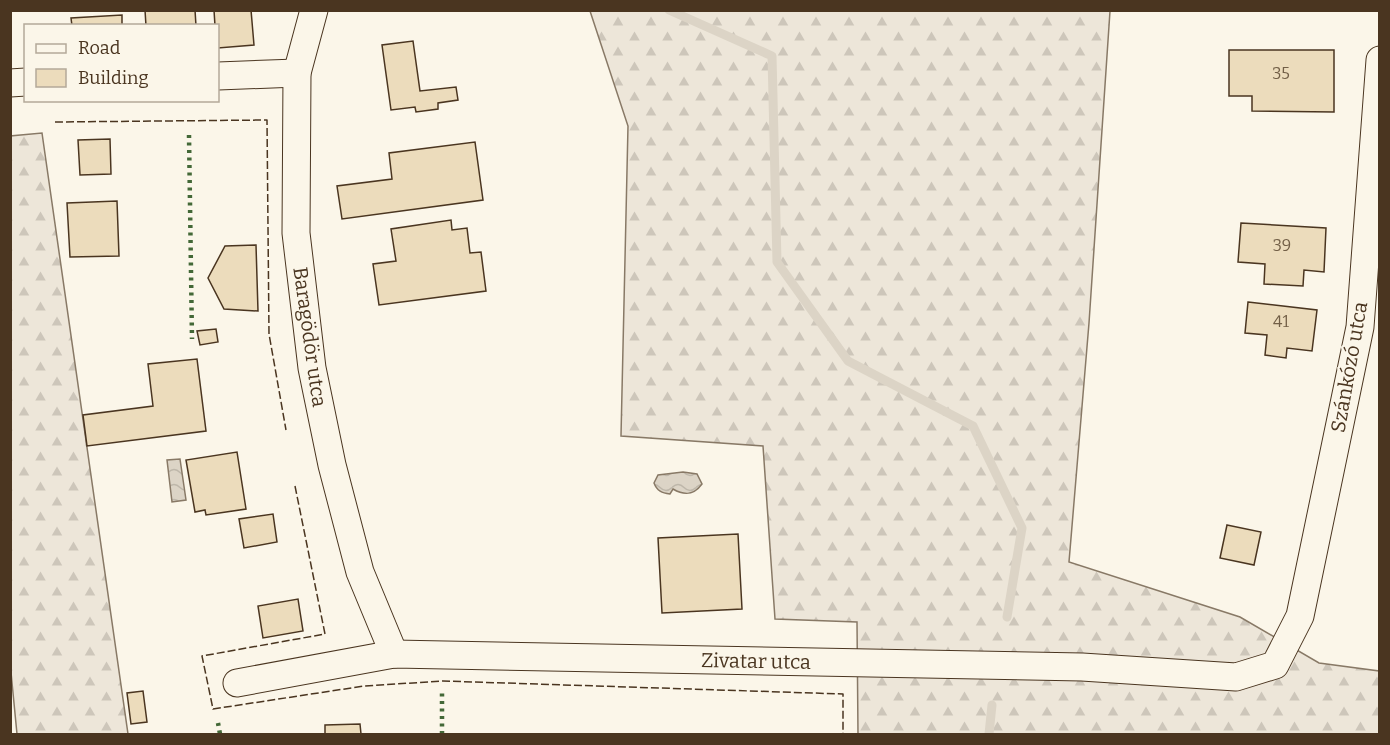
<svg xmlns="http://www.w3.org/2000/svg" width="1390" height="745" viewBox="0 0 1390 745" font-family="Bitter,serif">
  <style>
    .forest { fill: url(#forest-firs); stroke: #887966; stroke-width: 1.5 }
    .water { fill: url(#water-waves); stroke: #887966; stroke-width: 1.5 }
    .lines { fill: none; stroke-linecap: round; stroke-linejoin: round }
    .stream { stroke: #dcd4c6; stroke-width: 9 }
    .building { fill: #ecdcbc; stroke: #4a3520; stroke-width: 1.5 }
    .minor-casing { stroke: #4a3520; stroke-width: 29 }
    .minor { stroke: #fbf6e9; stroke-width: 27 }
    .hedge { stroke: #436837; stroke-width: 4.5; stroke-dasharray: 3 4.5; stroke-linecap: butt }
    .fence { stroke: #4a3520; stroke-width: 1.5; stroke-dasharray: 8 3; stroke-linecap: butt }
    .labels { text-anchor: middle; dominant-baseline: central; stroke-width: 4.5; stroke-linejoin: round; paint-order: stroke }
    .number-label { font-size: 16px; fill: #725f47 }
    .street-label { font-size: 20px; fill: #4a3520; stroke: #fbf6e9 }
  </style>
  <defs>
    <pattern id="forest-firs" width="22" height="20" patternUnits="userSpaceOnUse" patternTransform="scale(1.5)"><rect width="22" height="20" fill="#ede6d9"/><path d="M5 1l3.5 6h-7zM16 11l3.5 6h-7z" fill="#cdc6ba"/></pattern>
    <pattern id="water-waves" width="16" height="10" patternUnits="userSpaceOnUse" patternTransform="scale(1.5)"><rect width="16" height="10" fill="#dcd4c6"/><path d="M0 5q4-4 8 0t8 0" fill="none" stroke="#beb7aa"/></pattern>
  </defs>
  <rect width="100%" height="100%" fill="#fbf6e9"/>
  <g class="forest">
    <path d="M 590,11 L 1110,11 L 1089,323 L 1069,562 L 1240,617 L 1319,663 L 1379,671 L 1379,734 L 858,734 L 857,622 L 775,619 L 763,446 L 621,436 L 628,126 Z"/>
    <path d="M 42,133 L 128,734 L 17,734 L 10,662 L 10,136 Z"/>
  </g>
  <g class="water">
    <path d="M 180,459 L 186,500 L 172,502 L 167,460 Z"/>
    <path d="M 683,472 L 697,474 L 702,484 C 694,495 685,496 673,489 L 670,494 C 662,493 657,491 654,483 L 658,475 Z"/>
  </g>
  <g class="lines">
    <g class="stream">
      <path d="M 669,10 L 772,56 L 777,262 L 848,361 L 973,426 L 1022,528 L 1007,617"/>
      <path d="M 989,734 L 992,705"/>
    </g>
  </g>
  <g class="building">
    <path d="M 145,10 L 195,10 L 196,26 L 146,26 Z"/>
    <path d="M 214,10 L 251,10 L 254,45 L 218,48 L 218,26 L 215,26 Z"/>
    <path d="M 122,15 L 122,26 L 72,26 L 71,18 Z"/>
    <path d="M 413,41 L 420,91 L 456,87 L 458,100 L 438,103 L 438,109 L 416,112 L 415,107 L 391,110 L 382,45 Z"/>
    <path d="M 1229,50 L 1334,50 L 1334,112 L 1252,111 L 1252,96 L 1229,96 Z"/>
    <path d="M 110,139 L 111,174 L 80,175 L 78,140 Z"/>
    <path d="M 475,142 L 483,200 L 342,219 L 337,186 L 392,179 L 389,153 Z"/>
    <path d="M 117,201 L 119,256 L 70,257 L 67,203 Z"/>
    <path d="M 451,220 L 452,230 L 467,228 L 470,253 L 481,252 L 486,291 L 379,305 L 373,264 L 396,261 L 391,229 Z"/>
    <path d="M 1241,223 L 1326,228 L 1324,272 L 1304,270 L 1303,286 L 1264,284 L 1265,264 L 1238,262 Z"/>
    <path d="M 256,245 L 258,311 L 224,309 L 208,278 L 225,246 Z"/>
    <path d="M 1248,302 L 1317,310 L 1312,351 L 1287,348 L 1286,358 L 1265,355 L 1267,335 L 1245,333 Z"/>
    <path d="M 216,329 L 218,342 L 200,345 L 197,331 Z"/>
    <path d="M 197,359 L 206,431 L 87,446 L 83,415 L 153,406 L 148,364 Z"/>
    <path d="M 237,452 L 246,509 L 206,515 L 205,510 L 195,512 L 186,460 Z"/>
    <path d="M 273,514 L 277,542 L 244,548 L 239,519 Z"/>
    <path d="M 1227,525 L 1261,532 L 1254,565 L 1220,558 Z"/>
    <path d="M 738,534 L 742,609 L 662,613 L 658,538 Z"/>
    <path d="M 298,599 L 303,631 L 263,638 L 258,606 Z"/>
    <path d="M 143,691 L 147,722 L 131,724 L 127,693 Z"/>
    <path d="M 360,724 L 361,734 L 325,734 L 325,725 Z"/>
  </g>
  <g class="lines">
    <g class="minor-casing">
      <g id="minor">
        <path d="M 314,10 L 297,73 L 296,233 L 312,368 L 332,465 L 360,572 L 394,654"/>
        <path d="M 218,76 L 297,73"/>
        <path d="M 10,83 L 26,82"/>
        <path d="M 237,683 L 394,654 L 1082,667 L 1236,677 L 1275,665 L 1300,616 L 1360,327 L 1380,60"/>
      </g>
    </g>
    <use href="#minor" class="minor"/>
    <g class="hedge">
      <path d="M 189,135 L 192,339"/>
      <path d="M 218,723 L 220,734"/>
      <path d="M 442,734 L 442,691"/>
    </g>
    <g class="fence">
      <path d="M 55,122 L 267,120 L 269,334 L 286,430"/>
      <path d="M 295,486 L 325,634 L 202,656 L 213,709 L 364,686 L 443,681 L 843,694 L 843,734"/>
    </g>
  </g>
  <g class="labels">
    <g class="number-label">
      <text x="1281" y="73">35</text>
      <text x="1282" y="245">39</text>
      <text x="1281" y="321">41</text>
    </g>
    <g class="street-label">
      <text transform="translate(310 337) rotate(82)">Baragödör utca</text>
      <text transform="translate(1349 367) rotate(-80)">Szánkózó utca</text>
      <text transform="translate(756 661) rotate(1)">Zivatar utca</text>
    </g>
  </g>
  <rect width="1390" height="745" fill="none" stroke="#4a3520" stroke-width="24"/>
  <rect x="24" y="24" width="195" height="78" fill="#fbf6e9" stroke="#b4a999" stroke-width="1.5"/>
  <rect x="36" y="44" width="30" height="9" fill="#fbf6e9" stroke="#b4a999" stroke-width="1.5"/>
  <text x="78" y="54" font-size="18" fill="#4a3520">Road</text>
  <rect x="36" y="69" width="30" height="18" fill="#ecdcbc" stroke="#b4a999" stroke-width="1.5"/>
  <text x="78" y="84" font-size="18" fill="#4a3520">Building</text>
</svg>
